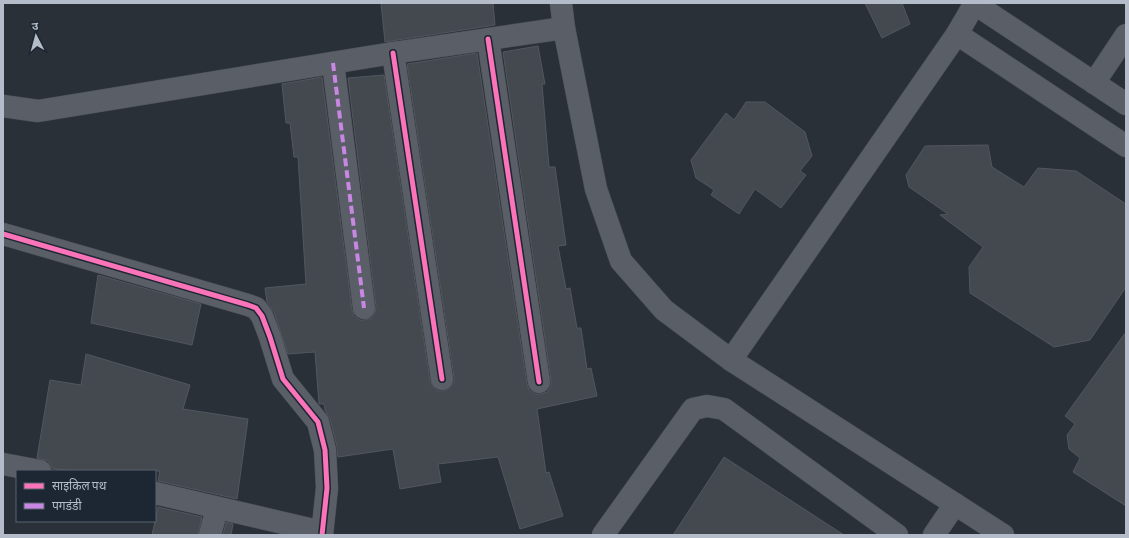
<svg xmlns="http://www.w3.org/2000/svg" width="1129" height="538" viewBox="0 0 1129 538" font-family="Commissioner,'Noto Sans Devanagari',sans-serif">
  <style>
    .building { fill: #444950; stroke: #52575f }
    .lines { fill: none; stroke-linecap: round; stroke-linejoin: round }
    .minor-casing { stroke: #484c53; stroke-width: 23 }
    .minor { stroke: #5a5e66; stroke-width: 22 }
    .quiet { stroke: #c787e3; stroke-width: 4; stroke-dasharray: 8 4; stroke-linecap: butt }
    .cycleway-casing { stroke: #1d2633; stroke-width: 8 }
    .cycleway { stroke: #fb73b8; stroke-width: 5 }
  </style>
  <rect width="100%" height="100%" fill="#2a3038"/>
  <g class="building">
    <path d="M 381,3 L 493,3 L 495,25 L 385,42 Z"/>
    <path d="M 865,3 L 902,3 L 910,24 L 882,38 Z"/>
    <path d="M 538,46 L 545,84 L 542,84 L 549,167 L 555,167 L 566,245 L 558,246 L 566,289 L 570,288 L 577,328 L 581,328 L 587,369 L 591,368 L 597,396 L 537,409 L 546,473 L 549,472 L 563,516 L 520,529 L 498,457 L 438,464 L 441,482 L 400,489 L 393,449 L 338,457 L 337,447 L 330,419 L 325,410 L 324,404 L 319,404 L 315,352 L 288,354 L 274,312 L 267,302 L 265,288 L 306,284 L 298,157 L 294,157 L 290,123 L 286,123 L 282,84 L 322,77 L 352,310 L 354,316 L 360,320 L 365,320 L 371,318 L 375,313 L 376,306 L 348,78 L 384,75 L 430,381 L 433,387 L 438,391 L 444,391 L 450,388 L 454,383 L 454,377 L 407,64 L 477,53 L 527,384 L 529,390 L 535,394 L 541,394 L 547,392 L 551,386 L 551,380 L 503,52 Z"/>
    <path d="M 746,102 L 765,102 L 805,132 L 812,156 L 800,171 L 806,175 L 781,208 L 755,189 L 739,214 L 711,195 L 714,190 L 696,178 L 691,160 L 726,113 L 734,120 Z"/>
    <path d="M 988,145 L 992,167 L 1024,187 L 1038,168 L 1076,171 L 1126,204 L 1126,287 L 1090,340 L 1054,347 L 970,293 L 969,267 L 983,247 L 940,215 L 948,214 L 909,187 L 906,175 L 925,146 Z"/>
    <path d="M 98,275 L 201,304 L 192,345 L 91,323 Z"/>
    <path d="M 1126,332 L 1126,506 L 1073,472 L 1080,458 L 1069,449 L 1067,435 L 1075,424 L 1065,416 Z"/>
    <path d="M 86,354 L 190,385 L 183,409 L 248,419 L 237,499 L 158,481 L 160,471 L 69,471 L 52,468 L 48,461 L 37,458 L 50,380 L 81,385 Z"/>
    <path d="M 724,457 L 844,535 L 673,535 Z"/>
    <path d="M 158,507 L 202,517 L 198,535 L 152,535 Z"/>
    <path d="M 226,522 L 233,524 L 231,535 L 223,535 Z"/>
  </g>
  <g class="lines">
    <g class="minor-casing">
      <g id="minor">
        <path d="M 561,3 L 564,28 L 596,189 L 621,261 L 664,310 L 731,360 L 1003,535"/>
        <path d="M 975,4 L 1126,104"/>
        <path d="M 957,34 L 1126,146"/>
        <path d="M 488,39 L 539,382"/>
        <path d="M 393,53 L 442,379"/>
        <path d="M 333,63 L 364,308"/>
        <path d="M 1094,83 L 1126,35"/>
        <path d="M 3,106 L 38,111 L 393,53 L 564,28"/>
        <path d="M 3,234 L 248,305 L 256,308 L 262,316 L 270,337 L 283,379 L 318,422 L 325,450 L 327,488 L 322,535"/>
        <path d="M 731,360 L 957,34 L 975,3"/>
        <path d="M 3,464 L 40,471"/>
        <path d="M 155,493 L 322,532"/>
        <path d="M 210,535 L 217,508"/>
        <path d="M 603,535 L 693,409 L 707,406 L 724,409 L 897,535"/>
        <path d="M 934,535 L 955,504"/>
      </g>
    </g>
    <use href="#minor" class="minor"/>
    <path class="quiet" d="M 333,63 L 364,308"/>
    <g class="cycleway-casing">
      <g id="cycleway">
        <path d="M 488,39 L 539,382"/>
        <path d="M 393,53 L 442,379"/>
        <path d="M 3,234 L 248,305 L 256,308 L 262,316 L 270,337 L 283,379 L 318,422 L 325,450 L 327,488 L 322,535"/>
      </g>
    </g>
    <use href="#cycleway" class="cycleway"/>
  </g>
  <rect width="1129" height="538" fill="none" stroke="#b4bcc9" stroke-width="8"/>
  <rect x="16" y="470" width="140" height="52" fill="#1d2633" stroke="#59626f"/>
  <rect x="24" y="483" width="20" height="6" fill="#fb73b8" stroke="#59626f"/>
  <text x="52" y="490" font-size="12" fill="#b4bcc9">साइकिल पथ</text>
  <rect x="24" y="503" width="20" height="6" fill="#c787e3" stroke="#59626f"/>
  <text x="52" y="510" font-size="12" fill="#b4bcc9">पगडंडी</text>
  <g transform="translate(36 36) rotate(354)" stroke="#1d2633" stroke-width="3" paint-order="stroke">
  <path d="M0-3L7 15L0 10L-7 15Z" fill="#b4bcc9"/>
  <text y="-6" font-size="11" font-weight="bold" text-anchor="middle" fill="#b4bcc9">उ</text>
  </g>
</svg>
